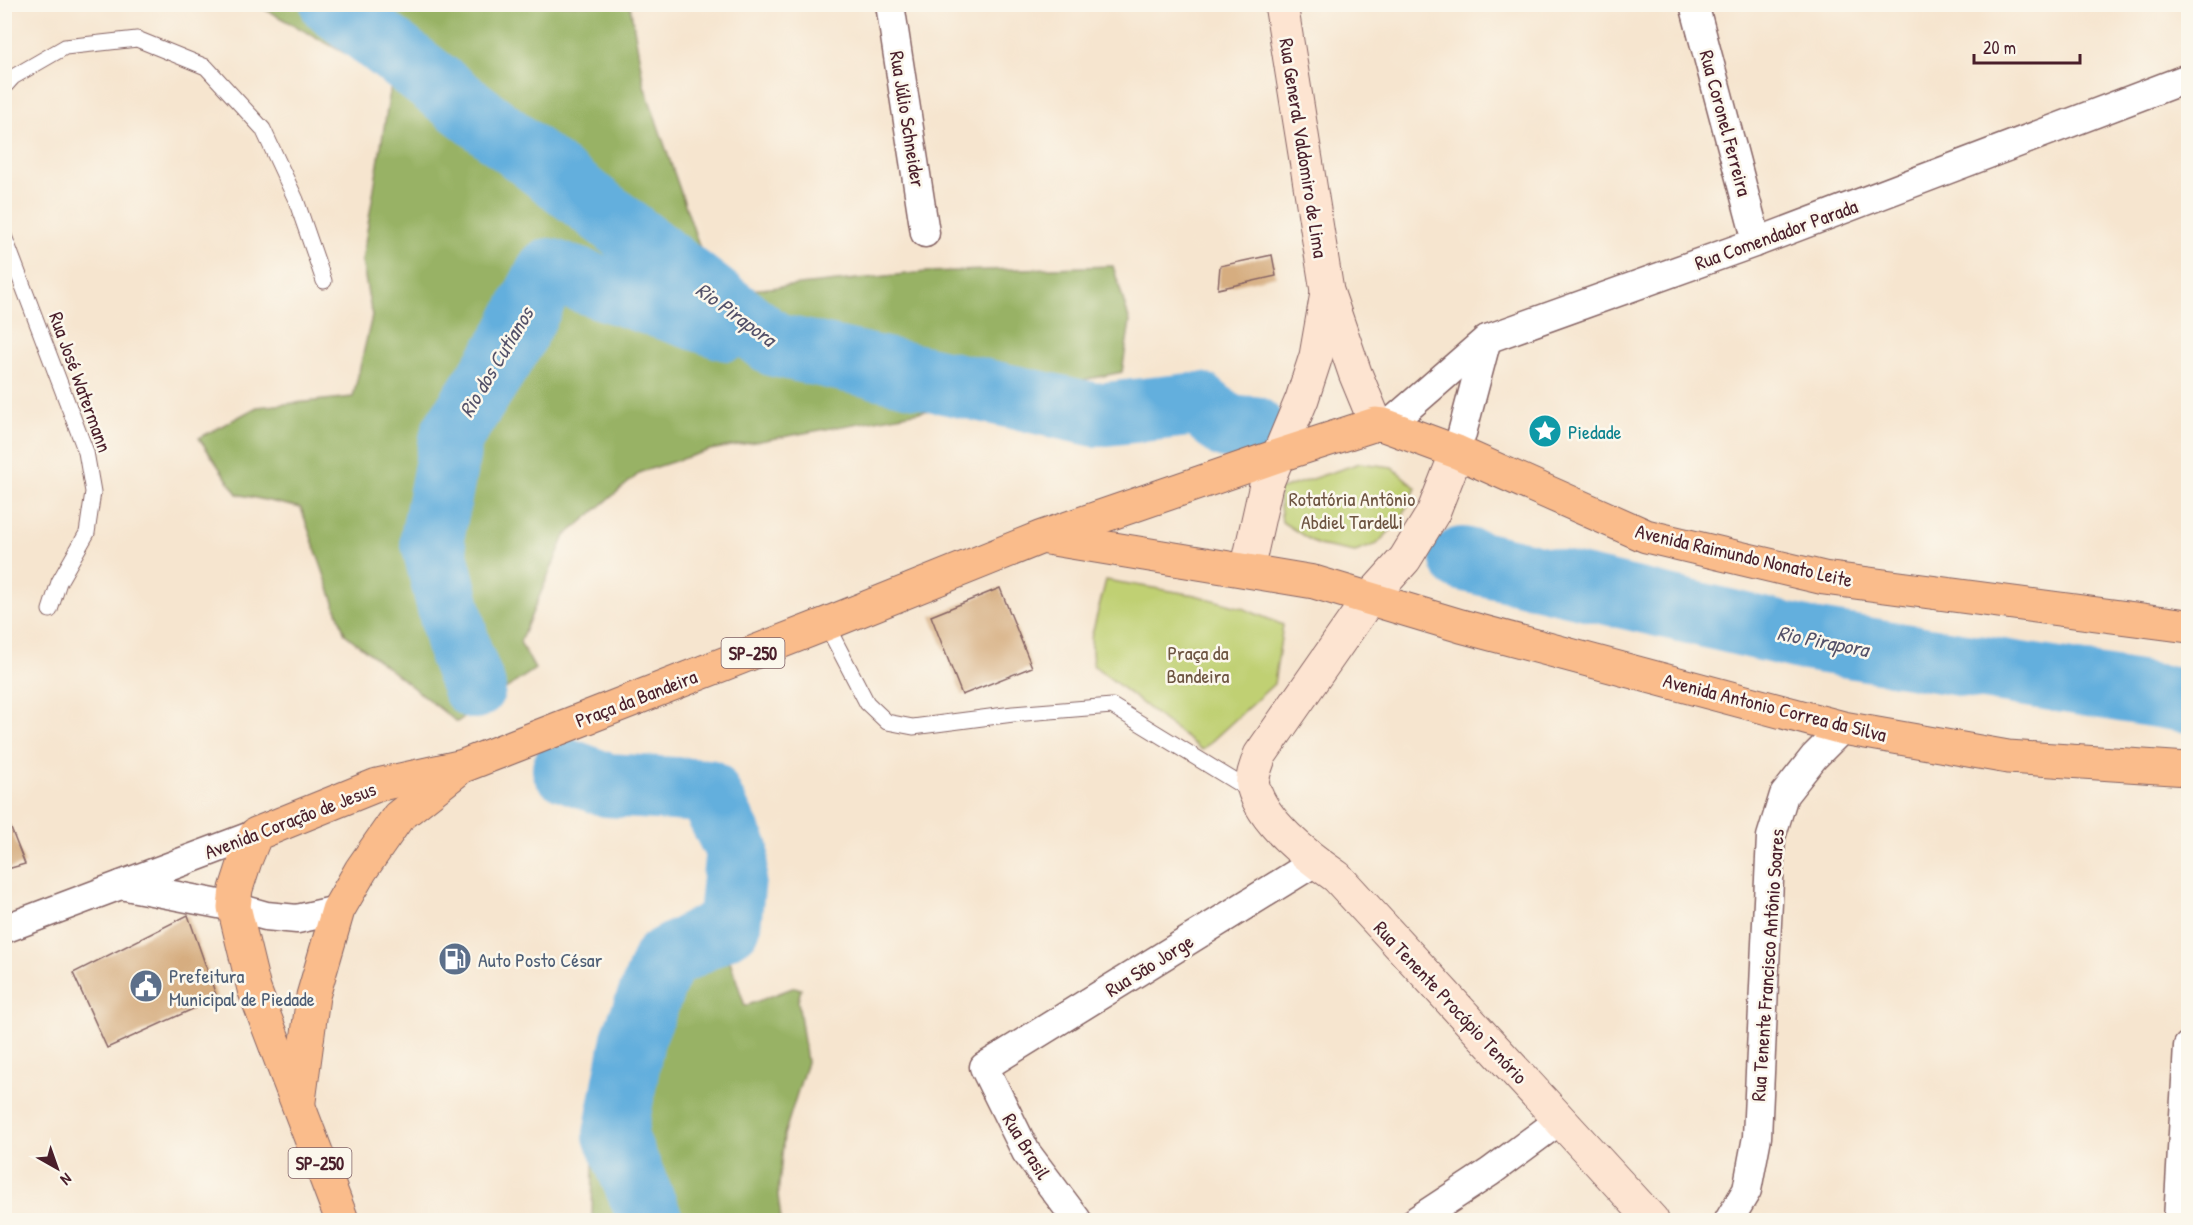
<svg xmlns="http://www.w3.org/2000/svg" width="2193" height="1225" viewBox="0 0 2193 1225" font-family="'Patrick Hand',sans-serif">
  <style>
    .green { fill: #c0d073; stroke: #85784f; stroke-width: 1.5 }
    .forest { fill: #98b265; stroke: #716848; stroke-width: 1.5 }
    .lines { fill: none; stroke-linecap: round; stroke-linejoin: round }
    .river { stroke: #64afdd; stroke-width: 64 }
    .building { fill: #d6ad80 }
    .lane-casing { stroke: #866464; stroke-width: 17 }
    .street-casing { stroke: #866464; stroke-width: 31 }
    .secondary-casing { stroke: #866464; stroke-width: 35 }
    .primary-casing { stroke: #866464; stroke-width: 35 }
    .lane { stroke: #fff; stroke-width: 15 }
    .street { stroke: #fff; stroke-width: 28 }
    .secondary { stroke: #fde4d1; stroke-width: 33 }
    .primary { stroke: #fabc8b; stroke-width: 33 }
    .labels { text-anchor: middle; dominant-baseline: central; stroke-width: 5; stroke-linejoin: round; paint-order: stroke }
    .shield { fill: #fbf7ec; stroke: #7f6065; stroke-width: 1.5 }
    .shield-label { font-size: 18px; font-weight: bold; fill: #4a1f2b }
    .street-label { font-size: 20px; fill: #4a1f2b; stroke: #fbf7ec }
    .culture-label { font-size: 20px; fill: #0d838f; stroke: #fbf7ec; text-anchor: start }
    .park-label { font-size: 20px; fill: #6d5441; stroke: #fbf7ec }
    .service-label { font-size: 20px; fill: #4e5e75; stroke: #fbf7ec; text-anchor: start }
    .water-label { font-size: 21px; font-style: italic; fill: #535169; stroke: #fbf7ec }
  </style>
  <rect width="100%" height="100%" fill="#fbf7ec"/>
  <filter id="ink" filterUnits="userSpaceOnUse"><feTurbulence type="fractalNoise" baseFrequency=".0167" numOctaves="2"/><feDisplacementMap in="SourceGraphic" scale="12" xChannelSelector="R" yChannelSelector="G"/><feConvolveMatrix kernelMatrix="1 2 1 2 8 2 1 2 1" color-interpolation-filters="sRGB"/></filter>
  <filter id="wash" filterUnits="userSpaceOnUse"><feTurbulence type="fractalNoise" baseFrequency=".008" numOctaves="4" result="noise"/><feDisplacementMap in="SourceGraphic" scale="24" xChannelSelector="R" yChannelSelector="G"/><feGaussianBlur stdDeviation="1.35" result="paint"/><feColorMatrix in="noise" values="0 0 0 0 0 0 0 0 0 0 0 0 0 0 0 0 0 1.4 0 .05"/><feComposite in="paint" operator="in"/></filter>
  <g filter="url(#wash)">
    <rect width="100%" height="100%" fill="#f6e5cf"/>
    <g class="green">
      <path d="M 1360,463 L 1392,467 L 1416,488 L 1401,519 L 1377,544 L 1355,552 L 1318,545 L 1282,522 L 1278,490 Z"/>
      <path d="M 1106,580 L 1195,595 L 1242,608 L 1283,625 L 1274,684 L 1202,750 L 1093,665 L 1091,638 Z"/>
    </g>
    <g class="forest">
      <path d="M 257,5 L 630,5 L 644,85 L 712,283 L 740,291 L 926,272 L 1113,266 L 1130,322 L 1122,372 L 980,401 L 710,450 L 641,472 L 565,536 L 520,642 L 535,669 L 457,722 L 345,634 L 301,508 L 237,494 L 199,438 L 257,407 L 353,397 L 372,316 L 362,261 L 392,79 Z"/>
      <path d="M 695,925 L 725,946 L 745,1006 L 795,987 L 801,989 L 798,1001 L 807,1062 L 784,1135 L 778,1195 L 781,1220 L 592,1220 L 593,1154 L 621,1082 L 643,988 L 672,933 Z"/>
    </g>
    <g class="lines">
      <g class="river">
        <path d="M 332,4 L 775,345 L 1096,415 L 1199,404 L 1227,427 L 1253,428"/>
        <path d="M 1462,559 L 1805,639 L 2188,701"/>
        <path d="M 474,687 L 460,652 L 432,539 L 452,435 L 513,340 L 549,270 L 727,329"/>
        <path d="M 564,769 L 607,785 L 707,791 L 737,850 L 729,925 L 664,960 L 633,1039 L 615,1135 L 651,1220"/>
      </g>
    </g>
    <g id="blocks">
      <g class="building">
        <path d="M 1272,255 L 1276,276 L 1218,289 L 1220,266 Z"/>
        <path d="M 1000,588 L 1032,667 L 962,695 L 931,616 Z"/>
        <path d="M 4,811 L 25,864 L 4,870 Z"/>
        <path d="M 188,915 L 217,998 L 107,1048 L 73,973 Z"/>
      </g>
    </g>
  </g>
  <g filter="url(#ink)">
    <use href="#blocks" fill-opacity="0" stroke="#866464" stroke-width="1.5"/>
    <g class="lines">
      <g class="lane-casing">
        <g id="lane">
          <path d="M 4,87 L 13,77 L 65,47 L 137,39 L 206,67 L 263,129 L 296,200 L 324,281"/>
          <path d="M 4,236 L 86,452 L 93,492 L 87,533 L 59,582 L 50,610"/>
          <path d="M 826,624 L 867,703 L 887,722 L 913,727 L 1013,714 L 1112,706 L 1254,793"/>
        </g>
      </g>
      <g class="street-casing">
        <g id="street">
          <path d="M 890,4 L 925,233"/>
          <path d="M 1694,4 L 1757,242"/>
          <path d="M 1387,426 L 1487,339 L 1757,242 L 2188,78"/>
          <path d="M 1457,452 L 1487,339"/>
          <path d="M 121,885 L 234,907 L 266,916 L 297,919 L 338,910"/>
          <path d="M 4,929 L 256,834"/>
          <path d="M 1077,1220 L 1026,1152 L 984,1067 L 1315,862"/>
          <path d="M 1417,1220 L 1490,1172 L 1560,1120"/>
          <path d="M 1729,1220 L 1747,1190 L 1757,1137 L 1771,837 L 1784,795 L 1814,757 L 1843,728"/>
          <path d="M 2178,1220 L 2188,1046"/>
        </g>
      </g>
      <g class="secondary-casing">
        <g id="secondary">
          <path d="M 1281,4 L 1327,291 L 1355,373 L 1376,424"/>
          <path d="M 1457,452 L 1433,513 L 1405,559 L 1369,599 L 1260,755 C 1257,764 1251,778 1253,786 C 1263,823 1307,856 1337,877 L 1652,1220"/>
          <path d="M 1247,570 L 1266,485 L 1302,399 L 1316,356 L 1327,293"/>
        </g>
      </g>
      <g class="primary-casing">
        <g id="primary">
          <path d="M 1047,538 L 1314,582 L 1461,626 L 1843,728 L 2008,757 L 2188,769"/>
          <path d="M 299,1101 L 313,996 L 338,910 L 361,870 L 398,817 L 456,771"/>
          <path d="M 342,1220 L 254,989 L 234,907 L 236,889 L 245,861 L 256,834 L 377,785 L 463,766 L 826,624 L 1042,537 L 1277,456 L 1376,424 L 1384,425 L 1457,452 L 1646,536 L 1824,578 L 2188,626"/>
        </g>
      </g>
      <use href="#lane" class="lane"/>
      <use href="#street" class="street"/>
      <use href="#secondary" class="secondary"/>
      <use href="#primary" class="primary"/>
    </g>
  </g>
  <defs>
    <g id="sight-disc" transform="scale(1.725)"><circle r="9.5" fill="#0f9aa8" stroke="#fbf7ec"/><path d="M0-6L1.8-2.2L6-1.7L2.9 1.2L3.7 5.4L0 3.3L-3.7 5.4L-2.9 1.2L-6-1.7L-1.8-2.2Z" fill="#fff"/></g>
    <g id="fuel-disc" transform="scale(1.725)"><circle r="9.5" fill="#5c6f8a" stroke="#fbf7ec"/><path d="M-5.5-6h7V0h2V4h1.3V-2.5L3-4.5l.8-.8L6-3V5H2.5V1h-1V6h-7ZM-4.2-4.7v3.2H.2V-4.7Z" fill="#fff"/></g>
    <g id="civic-disc" transform="scale(1.725)"><circle r="9.5" fill="#5c6f8a" stroke="#fbf7ec"/><path d="M-.6-6.5H3V-4.5H.6V-3L4-1V1h2V6H-6V1h2V-1L-.6-3ZM-1.2 2.5V6h2.4V2.5Z" fill="#fff"/></g>
  </defs>
  <g fill-rule="evenodd">
    <use href="#sight-disc" x="1545" y="431"/>
    <use href="#fuel-disc" x="455" y="959"/>
    <use href="#civic-disc" x="146" y="986"/>
  </g>
  <g class="labels">
    <g class="shield">
      <rect x="721.5" y="638" width="63" height="30" rx="4.5"/>
      <rect x="288.5" y="1148" width="63" height="30" rx="4.5"/>
    </g>
    <g class="shield-label">
      <text x="753" y="653">SP-250</text>
      <text x="320" y="1163">SP-250</text>
    </g>
    <g class="street-label">
      <text transform="translate(908 119) rotate(81)">Rua Júlio Schneider</text>
      <text transform="translate(1726 123) rotate(75)">Rua Coronel Ferreira</text>
      <text transform="translate(1304 148) rotate(81)">Rua General Valdomiro de Lima</text>
      <text transform="translate(1776 234) rotate(-20)">Rua Comendador Parada</text>
      <text transform="translate(81 382) rotate(70)">Rua José Watermann</text>
      <text transform="translate(1744 555) rotate(13)">Avenida Raimundo Nonato Leite</text>
      <text transform="translate(636 698) rotate(-21)">Praça da Bandeira</text>
      <text transform="translate(1775 707) rotate(14)">Avenida Antonio Correa da Silva</text>
      <text transform="translate(290 820) rotate(-21)">Avenida Coração de Jesus</text>
      <text transform="translate(1149 965) rotate(-32)">Rua São Jorge</text>
      <text transform="translate(1767 965) rotate(-86)">Rua Tenente Francisco Antônio Soares</text>
      <text transform="translate(1451 1002) rotate(47)">Rua Tenente Procópio Tenório</text>
      <text transform="translate(1027 1146) rotate(59)">Rua Brasil</text>
    </g>
    <g class="culture-label">
      <text x="1568" y="431">Piedade</text>
    </g>
    <g class="park-label">
      <text x="1352" y="498">Rotatória Antônio<tspan x="1352" dy="23">Abdiel Tardelli</tspan></text>
      <text x="1198" y="652">Praça da<tspan x="1198" dy="23">Bandeira</tspan></text>
    </g>
    <g class="service-label">
      <text x="478" y="959">Auto Posto César</text>
      <text x="169" y="975">Prefeitura<tspan x="169" dy="23">Municipal de Piedade</tspan></text>
    </g>
    <g class="water-label">
      <text transform="translate(736 314) rotate(36)">Rio Pirapora</text>
      <text transform="translate(496 362) rotate(-59)">Rio dos Cutianos</text>
      <text transform="translate(1823 641) rotate(11)">Rio Pirapora</text>
    </g>
  </g>
  <rect width="2193" height="1225" fill="none" stroke="#fbf7ec" stroke-width="24"/>
  <g transform="translate(57 1168) rotate(140)" stroke="#fbf7ec" stroke-width="4.5" paint-order="stroke">
  <path d="M0-4.5L10 22L0 15L-10 22Z" fill="#4a1f2b"/>
  <text y="-9" font-size="16" font-weight="bold" text-anchor="middle" fill="#4a1f2b">N</text>
  </g>
  <path d="M1974 54v9h106v-9" fill="none" stroke="#4a1f2b" stroke-width="3"/>
  <text x="1983" y="54" font-size="18" fill="#4a1f2b" stroke="#fbf7ec" stroke-width="4.5" paint-order="stroke">20 m</text>
</svg>
